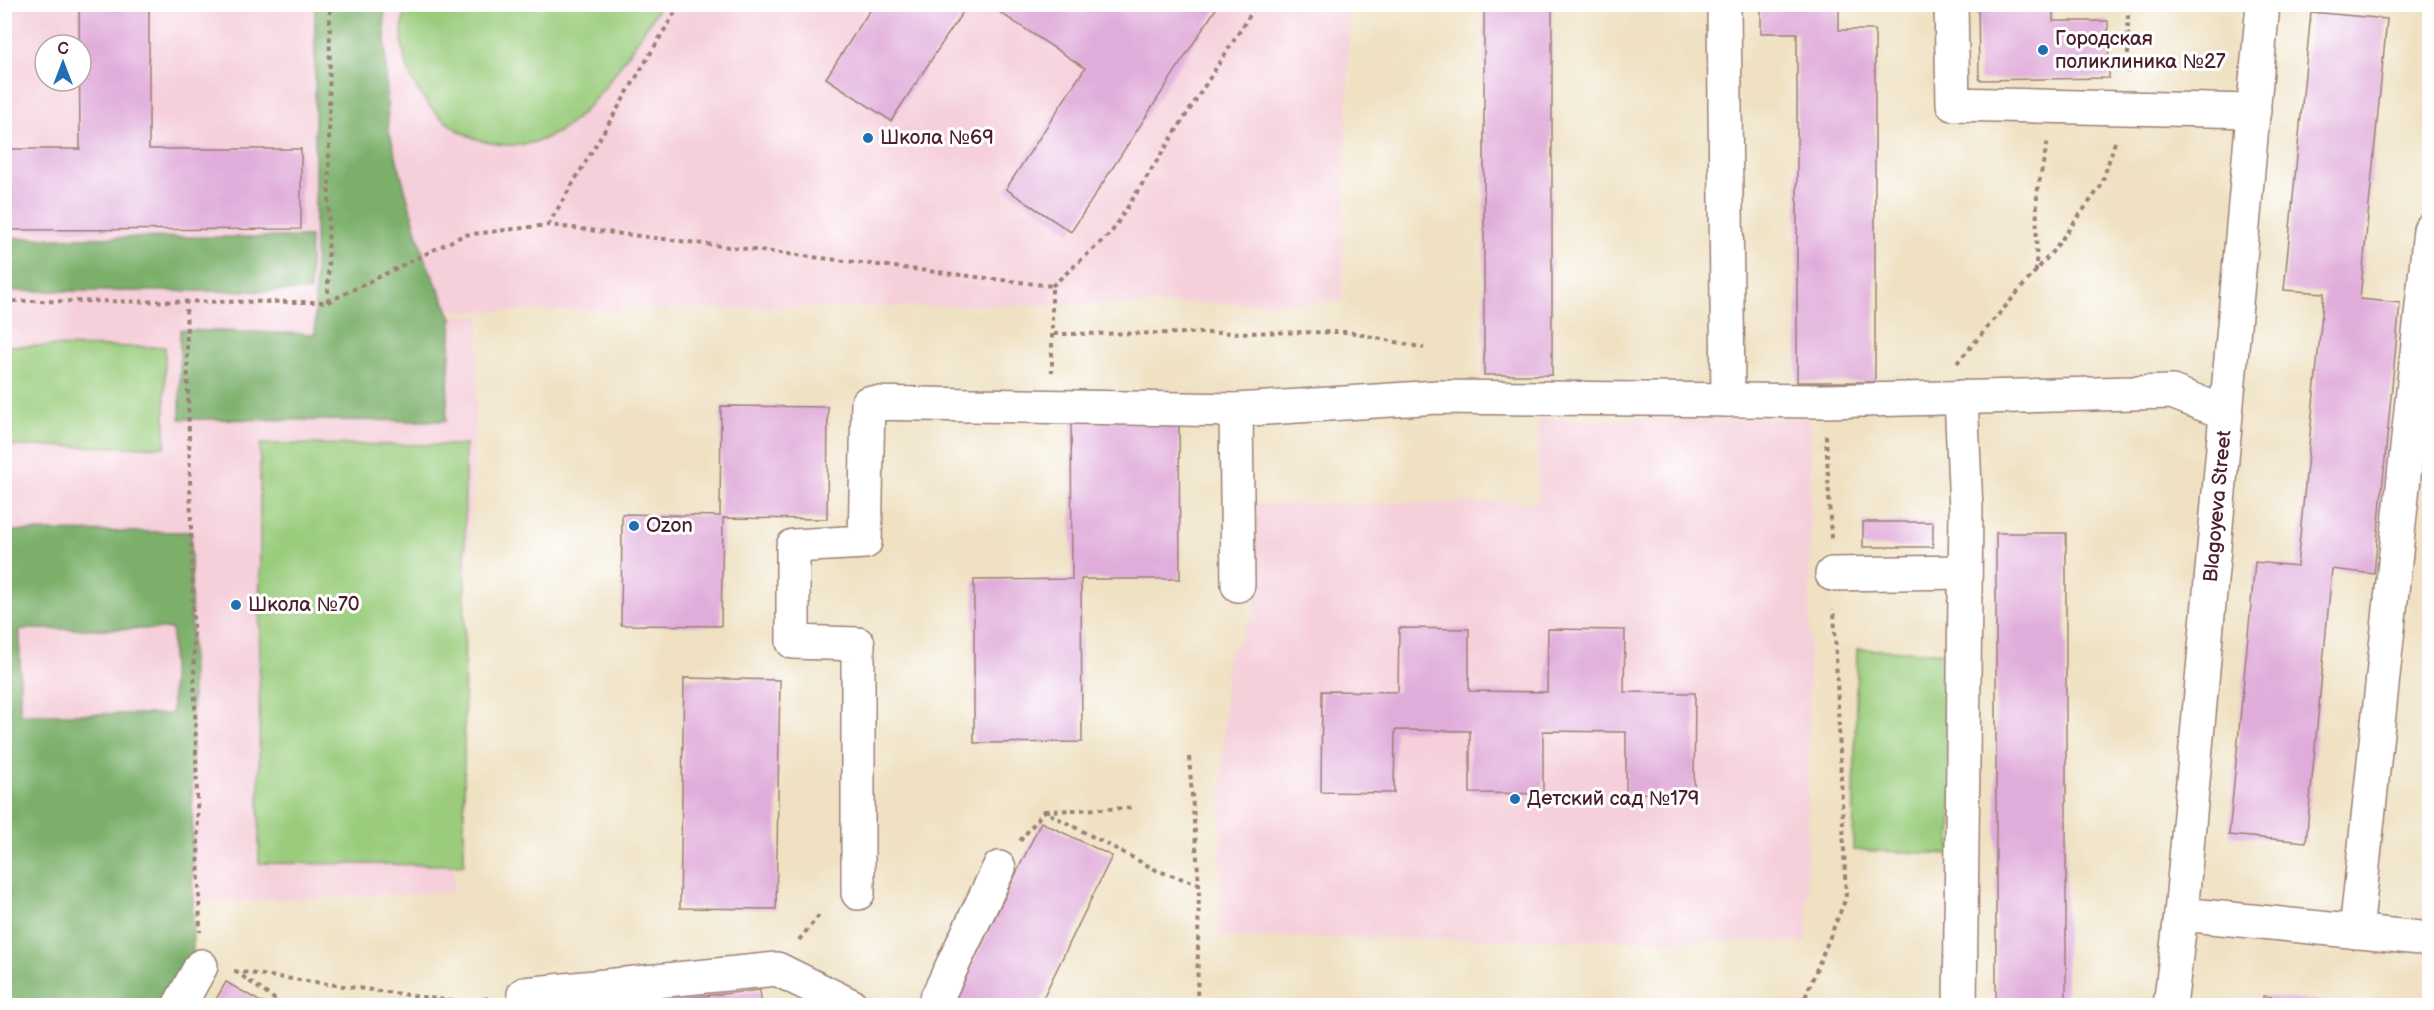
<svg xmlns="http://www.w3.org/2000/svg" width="2434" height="1010" viewBox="0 0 2434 1010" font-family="'Balsamiq Sans',sans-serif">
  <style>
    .built { fill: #f5cfda; fill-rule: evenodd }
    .green { fill: #9acc7b; stroke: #727653; stroke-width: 1.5 }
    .forest { fill: #7bb06b; stroke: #62684b; stroke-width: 1.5; fill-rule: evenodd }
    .building { fill: #e0acda }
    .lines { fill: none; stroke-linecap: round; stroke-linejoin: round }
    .minor-casing { stroke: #9c8076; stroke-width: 36 }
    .path { stroke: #9c8076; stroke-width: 4; stroke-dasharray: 4.5 4.5; stroke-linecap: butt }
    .minor { stroke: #fff; stroke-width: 33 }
    .poi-dot { fill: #1f6fb2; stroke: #fff; stroke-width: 2 }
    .labels { text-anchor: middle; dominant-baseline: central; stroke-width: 6; stroke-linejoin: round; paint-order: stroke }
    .poi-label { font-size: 20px; fill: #4a1f2b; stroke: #fff; text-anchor: start }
    .street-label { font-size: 20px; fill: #4a1f2b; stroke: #fff }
  </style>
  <rect width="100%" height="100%" fill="#fff"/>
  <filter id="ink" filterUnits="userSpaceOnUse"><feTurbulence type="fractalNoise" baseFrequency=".0167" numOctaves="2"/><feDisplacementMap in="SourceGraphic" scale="12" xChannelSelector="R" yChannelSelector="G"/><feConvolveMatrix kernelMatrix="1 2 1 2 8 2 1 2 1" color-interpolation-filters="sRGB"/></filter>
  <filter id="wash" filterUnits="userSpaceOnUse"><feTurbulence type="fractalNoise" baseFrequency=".008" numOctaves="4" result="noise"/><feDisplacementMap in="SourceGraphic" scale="24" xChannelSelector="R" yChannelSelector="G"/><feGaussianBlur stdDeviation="1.35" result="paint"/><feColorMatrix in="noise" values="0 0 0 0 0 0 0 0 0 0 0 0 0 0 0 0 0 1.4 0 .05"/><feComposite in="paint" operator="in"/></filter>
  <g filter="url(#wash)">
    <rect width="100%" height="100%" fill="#efe1c2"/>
    <g class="built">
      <path d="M 4,5 L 1350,5 L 1342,302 L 402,312 L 480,317 L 453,892 L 5,911 ZM 45,45 L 81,45 L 81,81 L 45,81 Z"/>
      <path d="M 1811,418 L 1807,942 L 1218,937 L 1226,660 L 1255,612 L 1256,504 L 1538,502 L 1537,419 Z"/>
    </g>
    <g class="green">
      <path d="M 407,5 L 407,4 L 661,5 C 634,43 599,108 558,132 C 478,179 379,91 407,5 Z"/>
      <path d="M 8,346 L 165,347 L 165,447 L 8,446 Z"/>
      <path d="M 260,444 L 465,445 L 464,865 L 259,863 Z"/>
      <path d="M 1857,649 L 1955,653 L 1951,854 L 1853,850 Z"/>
    </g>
    <g class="forest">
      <path d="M 315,5 L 384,5 L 388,128 L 424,257 L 452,318 L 446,421 L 180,419 L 180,330 L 315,334 Z"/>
      <path d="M 310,237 L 310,291 L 5,291 L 5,238 Z"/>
      <path d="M 5,531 L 191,532 L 193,964 L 171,1005 L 5,1006 ZM 20,629 L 172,629 L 172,714 L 20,714 Z"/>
    </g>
    <g id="blocks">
      <g class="building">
        <path d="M 79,4 L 149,4 L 149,149 L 301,149 L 301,229 L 4,230 L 4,149 L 80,149 Z"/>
        <path d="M 874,4 L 968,4 L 891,121 L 826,78 Z"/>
        <path d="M 987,4 L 1219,4 L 1071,232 L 1006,189 L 1085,68 Z"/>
        <rect x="1484" y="4" width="68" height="371"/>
        <path d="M 1978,4 L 2053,4 L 2053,21 L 2108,21 L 2109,78 L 1979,80 Z"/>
        <path d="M 1761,5 L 1839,5 L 1839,30 L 1875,30 L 1875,382 L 1797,382 L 1797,33 L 1761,33 Z"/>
        <path d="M 2311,12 L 2387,19 L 2360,299 L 2400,303 L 2374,574 L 2332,569 L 2306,842 L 2229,835 L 2255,562 L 2297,566 L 2324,293 L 2284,290 Z"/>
        <path d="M 721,406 L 828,407 L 827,519 L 723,518 L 721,626 L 621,625 L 622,514 L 720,516 Z"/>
        <path d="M 1179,416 L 1180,579 L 1081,579 L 1082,742 L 974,743 L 974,580 L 1072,579 L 1071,417 Z"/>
        <rect x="1863" y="522" width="70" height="25"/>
        <rect x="1996" y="533" width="70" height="473"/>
        <path d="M 1399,628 L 1469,629 L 1469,691 L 1547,692 L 1548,629 L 1625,630 L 1624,692 L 1695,693 L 1694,794 L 1626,793 L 1626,732 L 1543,731 L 1543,794 L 1470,793 L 1470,731 L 1395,730 L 1394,793 L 1321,792 L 1322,691 L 1398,692 Z"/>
        <path d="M 684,678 L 780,680 L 776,909 L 680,908 Z"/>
        <path d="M 1041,822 L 1112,856 L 1039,1006 L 952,1006 Z"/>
        <path d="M 226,982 L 268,1006 L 212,1006 Z"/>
        <path d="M 760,990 L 762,1006 L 628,1006 L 628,1004 Z"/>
        <path d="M 2263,996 L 2345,1004 L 2345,1006 L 2262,1006 Z"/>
      </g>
    </g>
  </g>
  <g filter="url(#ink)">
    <use href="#blocks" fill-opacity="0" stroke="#9c8076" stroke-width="1.5"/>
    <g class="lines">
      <g class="minor-casing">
        <g id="minor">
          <path d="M 1724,4 L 1728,400"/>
          <path d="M 1951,4 L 1953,104 L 2254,111"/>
          <path d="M 1236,410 L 1238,585"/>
          <path d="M 1832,574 L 1965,572"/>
          <path d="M 858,893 L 858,644 L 793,642 L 793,546 L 865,542 L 868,403 L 1236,410 L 1438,397 L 1825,401 L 2172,392 L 2226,413"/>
          <path d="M 2181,914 L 2430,939"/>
          <path d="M 2356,932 L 2430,230"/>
          <path d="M 524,994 L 777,969 L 852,1006"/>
          <path d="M 179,1006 L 201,966"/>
          <path d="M 933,1006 L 999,868"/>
          <path d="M 1960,1006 L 1966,510 L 1961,397"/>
          <path id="s1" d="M 2170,1006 L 2181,914 L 2263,4"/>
        </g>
      </g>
      <g class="path">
        <path d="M 2128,73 L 2128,4"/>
        <path d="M 548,225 L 680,4"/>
        <path d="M 2036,272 L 2037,193 L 2048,140"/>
        <path d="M 1052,286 L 1111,233 L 1257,4"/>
        <path d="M 186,300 L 200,932"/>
        <path d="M 4,301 L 328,302 L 330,4"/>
        <path d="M 328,302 L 464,235 L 548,225 L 1052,286 L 1052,372"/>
        <path d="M 1054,334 L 1349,332 L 1424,348"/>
        <path d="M 1957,363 L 2053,251 L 2101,186 L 2115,142"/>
        <path d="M 1826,435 L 1831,539"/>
        <path d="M 1189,757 L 1199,884 L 1197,1006"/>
        <path d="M 1045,811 L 1133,808"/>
        <path d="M 1020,841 L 1044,811 L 1158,871 L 1199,884"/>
        <path d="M 799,940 L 820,914"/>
        <path d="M 234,971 L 459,1002 L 491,998"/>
        <path d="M 235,971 L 284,1006"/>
        <path d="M 1806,1006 L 1806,995 L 1846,898 L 1834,609"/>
      </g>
      <use href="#minor" class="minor"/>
    </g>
  </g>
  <g class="poi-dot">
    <circle cx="2043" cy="50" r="6"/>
    <circle cx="868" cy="138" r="6"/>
    <circle cx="634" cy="526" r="6"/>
    <circle cx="236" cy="605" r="6"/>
    <circle cx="1515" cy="799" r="6"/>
  </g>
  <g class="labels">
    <g class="poi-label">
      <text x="2055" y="39">Городская<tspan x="2055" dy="23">поликлиника №27</tspan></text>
      <text x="880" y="138">Школа №69</text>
      <text x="646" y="526">Ozon</text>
      <text x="248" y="605">Школа №70</text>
      <text x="1527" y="799">Детский сад №179</text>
    </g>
    <g class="street-label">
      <text stroke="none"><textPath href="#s1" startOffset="502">Blagoyeva Street</textPath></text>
    </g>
  </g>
  <rect width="2434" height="1010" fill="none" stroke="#fff" stroke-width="24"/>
  <g transform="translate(63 63)"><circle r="28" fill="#ffffff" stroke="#b7a5aa" stroke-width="1.5"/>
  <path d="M0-4.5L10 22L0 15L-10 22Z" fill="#1f6fb2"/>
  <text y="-9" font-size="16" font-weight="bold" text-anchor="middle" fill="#4a1f2b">С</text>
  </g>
</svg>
